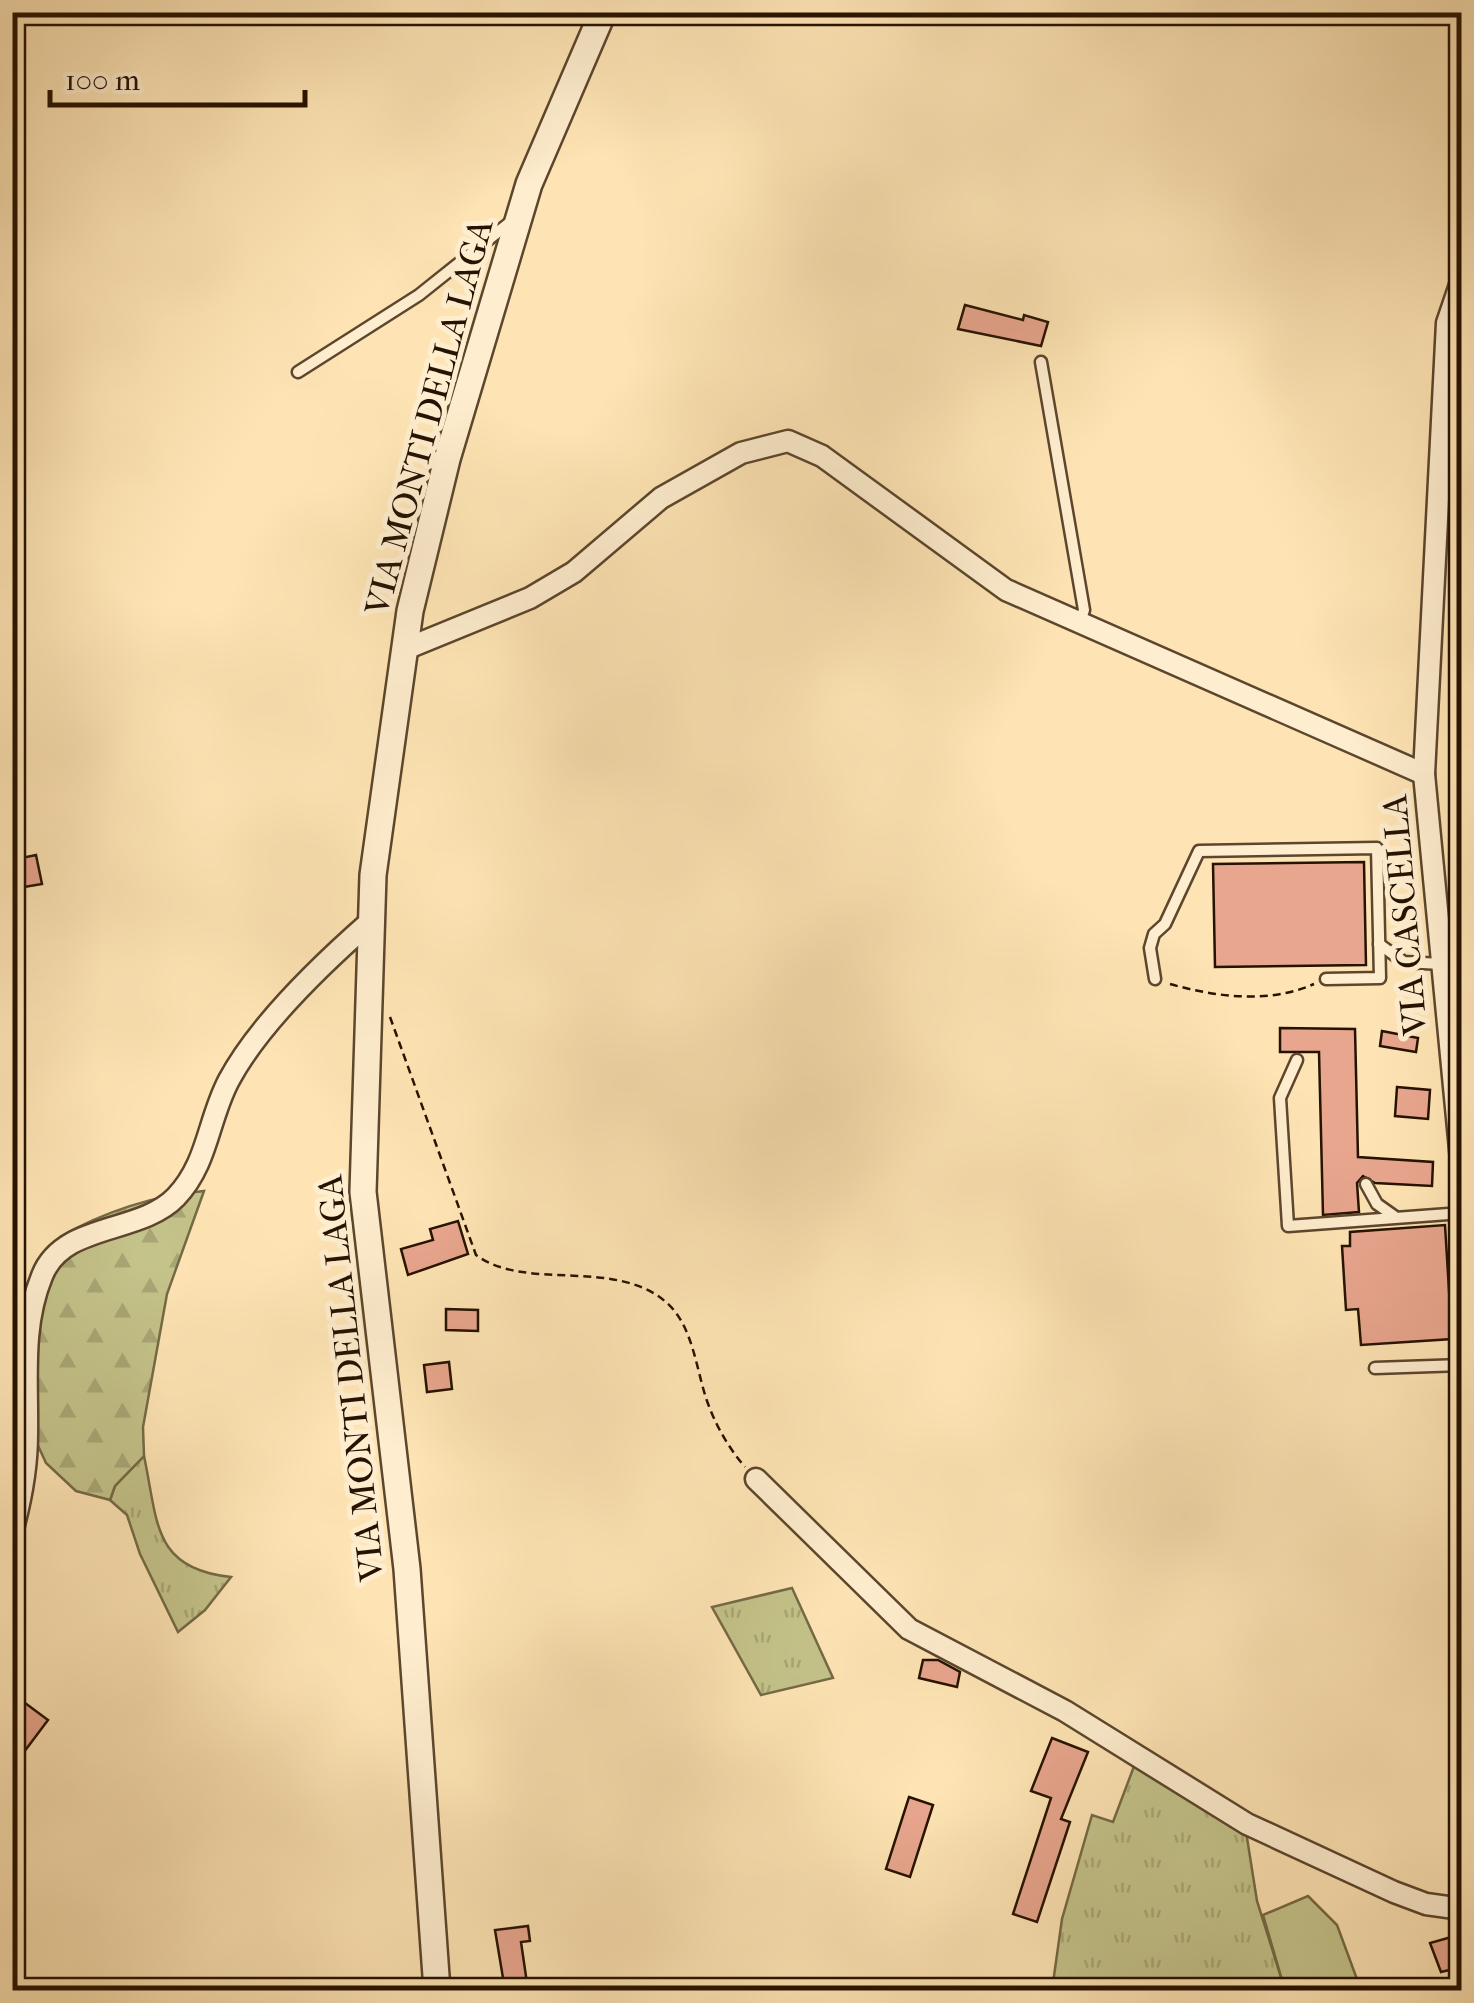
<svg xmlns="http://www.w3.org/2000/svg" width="1474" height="2003" viewBox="0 0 1474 2003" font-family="'IM FELL French Canon',serif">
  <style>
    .grass { fill: url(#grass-tufts); stroke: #756a45; stroke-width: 2.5 }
    .forest { fill: url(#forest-firs); stroke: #756a45; stroke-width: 2.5 }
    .green { fill: #c4c38a; stroke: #756a45; stroke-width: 2.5 }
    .building { fill: #e8a68e; stroke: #261200; stroke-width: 2.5 }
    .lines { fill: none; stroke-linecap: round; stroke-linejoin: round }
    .service-casing { stroke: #5c462d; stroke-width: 15 }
    .minor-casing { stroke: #5c462d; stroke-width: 25 }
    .tertiary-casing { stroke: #5c462d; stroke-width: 30 }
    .path { stroke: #261200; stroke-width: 2.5; stroke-dasharray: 8 5; stroke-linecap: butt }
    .service { stroke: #feedce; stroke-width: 10 }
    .minor { stroke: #feedce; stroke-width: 20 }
    .tertiary { stroke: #feedce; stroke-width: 25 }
    .labels { text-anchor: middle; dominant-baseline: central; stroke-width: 10; stroke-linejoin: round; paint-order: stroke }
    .street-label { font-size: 35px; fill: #261200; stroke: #feedce }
  </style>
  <defs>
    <pattern id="grass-tufts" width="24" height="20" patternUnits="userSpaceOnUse" patternTransform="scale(2.5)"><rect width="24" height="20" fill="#c4c38a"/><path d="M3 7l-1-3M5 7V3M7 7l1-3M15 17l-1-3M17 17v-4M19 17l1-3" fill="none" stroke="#a8a675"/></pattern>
    <pattern id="forest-firs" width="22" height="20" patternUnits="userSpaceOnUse" patternTransform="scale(2.5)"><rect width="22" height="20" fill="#c4c38a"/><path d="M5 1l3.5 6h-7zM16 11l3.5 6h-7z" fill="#a8a675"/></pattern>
  </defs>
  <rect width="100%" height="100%" fill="#fee4b4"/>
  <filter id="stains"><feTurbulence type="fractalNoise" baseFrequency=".002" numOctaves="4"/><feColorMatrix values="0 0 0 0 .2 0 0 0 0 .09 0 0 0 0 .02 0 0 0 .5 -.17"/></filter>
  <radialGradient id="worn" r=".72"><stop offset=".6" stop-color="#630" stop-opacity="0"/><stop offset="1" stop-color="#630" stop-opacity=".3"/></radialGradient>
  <g class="grass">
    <path d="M 144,1456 C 158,1521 152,1569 231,1577 L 205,1610 L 178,1632 L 140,1554 L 127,1515 L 110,1500 L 115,1486 Z"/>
    <path d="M 792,1588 L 833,1678 L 761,1695 L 712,1607 Z"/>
    <path d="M 1136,1761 L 1245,1825 L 1257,1901 L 1285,1990 L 1052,1990 L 1062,1919 L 1092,1815 L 1113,1822 Z"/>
  </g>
  <path class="forest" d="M 204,1191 L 167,1294 L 143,1427 L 144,1456 L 115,1486 L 110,1500 L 76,1491 L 46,1463 L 35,1439 L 37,1304 L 60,1237 C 103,1212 155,1195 204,1191 Z"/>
  <path class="green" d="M 1308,1896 L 1337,1925 L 1361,1990 L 1285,1990 L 1263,1915 Z"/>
  <g class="building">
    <path d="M 965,305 L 1023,320 L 1024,315 L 1048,322 L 1041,346 L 958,329 Z"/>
    <path d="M 36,855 L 42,884 L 12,889 L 12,860 Z"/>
    <path d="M 1364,862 L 1366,965 L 1215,967 L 1213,864 Z"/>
    <path d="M 1280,1028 L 1355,1029 L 1358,1157 L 1433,1162 L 1432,1186 L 1375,1183 L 1363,1176 L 1357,1183 L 1359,1212 L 1323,1215 L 1319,1052 L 1280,1052 Z"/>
    <path d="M 1382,1031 L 1418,1038 L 1416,1052 L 1380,1046 Z"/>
    <path d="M 1397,1087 L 1430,1090 L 1428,1119 L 1395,1116 Z"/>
    <path d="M 458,1221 L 468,1254 L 408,1275 L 401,1249 L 433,1240 L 430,1229 Z"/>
    <path d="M 1445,1225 L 1452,1339 L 1361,1345 L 1358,1309 L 1346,1310 L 1342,1246 L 1350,1246 L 1350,1232 Z"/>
    <path d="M 446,1309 L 478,1310 L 478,1331 L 446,1330 Z"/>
    <path d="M 449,1362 L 452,1389 L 427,1392 L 424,1365 Z"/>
    <path d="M 923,1660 L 938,1660 L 960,1672 L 957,1687 L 919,1678 Z"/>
    <path d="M 21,1700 L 48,1720 L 21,1756 L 12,1750 L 12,1710 Z"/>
    <path d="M 1052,1738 L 1088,1752 L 1061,1819 L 1070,1822 L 1037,1922 L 1013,1914 L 1051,1798 L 1031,1791 Z"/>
    <path d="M 909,1797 L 933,1805 L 910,1877 L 886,1869 Z"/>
    <path d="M 528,1926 L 530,1941 L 521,1942 L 528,1990 L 505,1990 L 495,1930 Z"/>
    <path d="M 1462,1934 L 1462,1967 L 1441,1972 L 1430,1943 Z"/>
  </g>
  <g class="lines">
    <g class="service-casing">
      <g id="service">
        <path d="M 1041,362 L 1084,610 L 1080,622"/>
        <path d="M 298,372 L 419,295 L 513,220"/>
        <path d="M 1379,944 L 1404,962 L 1442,964"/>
        <path d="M 1155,979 L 1150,948 L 1154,934 L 1165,924 L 1199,851 L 1377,848 L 1380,978 L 1326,979"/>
        <path d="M 1297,1060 L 1280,1098 L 1288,1226 L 1462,1213"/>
        <path d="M 1366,1184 L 1377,1204 L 1394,1216"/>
        <path d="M 1375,1368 L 1462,1365"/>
      </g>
    </g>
    <g class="minor-casing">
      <g id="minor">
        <path d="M 1462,279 L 1447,323 L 1424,774 L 1462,1170"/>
        <path d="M 403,650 L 530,598 L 574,572 L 661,498 L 741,453 L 788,441 L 822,456 L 1006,590 L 1424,774"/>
        <path d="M 756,1479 L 909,1629 L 1065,1711 L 1247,1824 L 1394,1892 L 1426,1904 L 1462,1909"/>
        <path d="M 12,1532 C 21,1500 27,1467 27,1434 C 28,1381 21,1327 42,1276 C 63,1222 139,1235 176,1197 C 208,1164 208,1119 229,1080 C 259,1024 323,963 371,921"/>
      </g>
    </g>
    <g class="tertiary-casing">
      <path id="tertiary" d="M 437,1990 L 407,1569 L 363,1192 L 373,875 L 410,611 L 447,459 L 529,184 L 603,12"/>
    </g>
    <g class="path">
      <path d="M 1170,984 C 1216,997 1269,1004 1314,984"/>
      <path d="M 390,1017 L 476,1255 C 526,1292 616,1257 667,1303 C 693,1326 696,1369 707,1401 C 716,1426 728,1447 745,1467"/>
    </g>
    <use href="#service" class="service"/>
    <use href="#minor" class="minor"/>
    <use href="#tertiary" class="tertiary"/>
  </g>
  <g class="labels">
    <g class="street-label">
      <text transform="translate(429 417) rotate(-75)">VIA MONTI DELLA LAGA</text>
      <text transform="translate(1405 915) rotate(-95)">VIA CASCELLA</text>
      <text transform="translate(351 1378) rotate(-96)">VIA MONTI DELLA LAGA</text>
    </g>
  </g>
  <rect width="1474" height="2003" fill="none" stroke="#fee4b4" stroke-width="50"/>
  <rect x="15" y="15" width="1444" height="1973" fill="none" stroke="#261200" stroke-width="5"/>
  <rect x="25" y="25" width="1424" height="1953" fill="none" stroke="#261200" stroke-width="2.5"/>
  <path d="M50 90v15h255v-15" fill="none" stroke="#261200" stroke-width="5"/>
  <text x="65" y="90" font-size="30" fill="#261200" stroke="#feedce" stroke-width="8" paint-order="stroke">100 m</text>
  <rect width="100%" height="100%" filter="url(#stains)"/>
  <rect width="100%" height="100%" fill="url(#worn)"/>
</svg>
